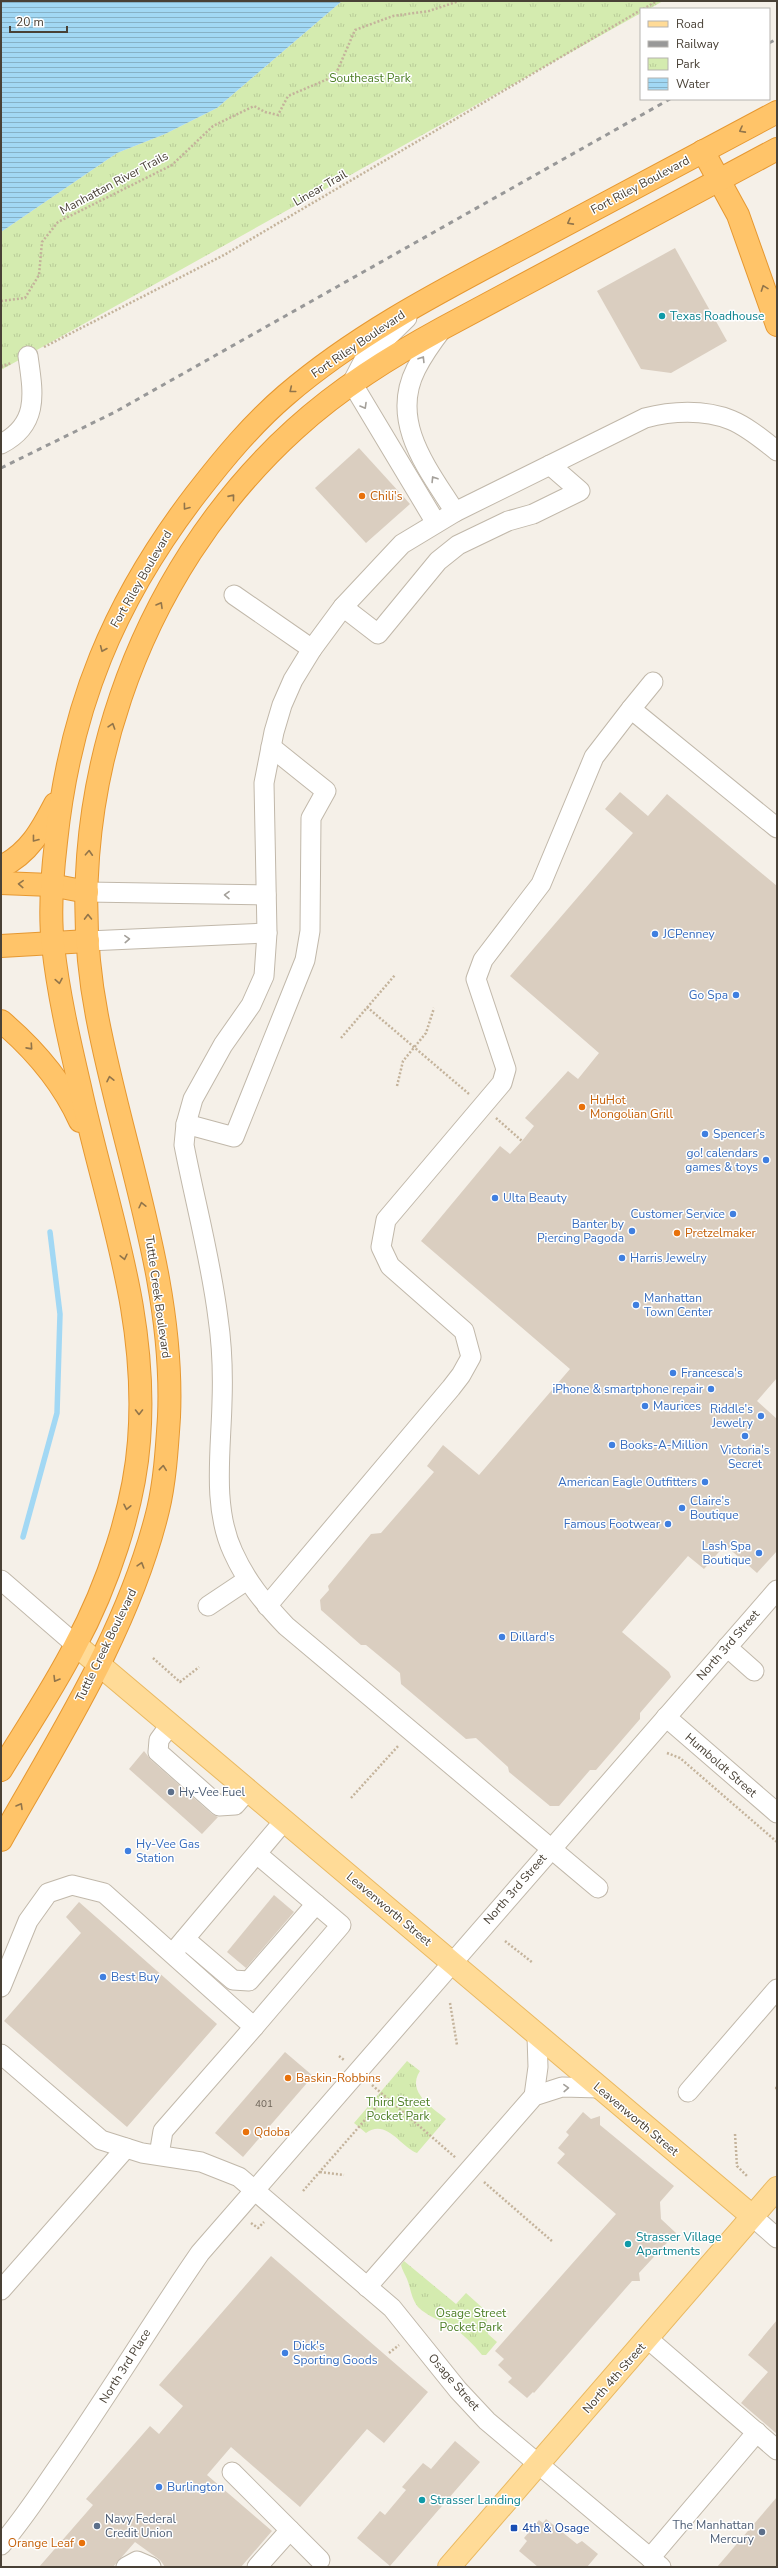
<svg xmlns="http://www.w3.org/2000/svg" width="778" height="2568" viewBox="0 0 778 2568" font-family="'Nunito Sans',sans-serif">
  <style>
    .park { fill: url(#park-tufts) }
    .water { fill: url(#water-rules) }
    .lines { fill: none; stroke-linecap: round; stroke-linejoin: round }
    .stream { stroke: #a2d8f4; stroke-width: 5.5 }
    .building { fill: #dacec0 }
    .minor-casing { stroke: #c1b8aa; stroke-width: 21 }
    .major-casing { stroke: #eab961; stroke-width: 24 }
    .highway-casing { stroke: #e69831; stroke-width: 24 }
    .path { stroke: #c4b39b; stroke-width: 2.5; stroke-dasharray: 2 2; stroke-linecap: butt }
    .minor { stroke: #fff; stroke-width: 19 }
    .major { stroke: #ffdb97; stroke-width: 22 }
    .highway { stroke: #ffc469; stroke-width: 22 }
    .rail { stroke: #989898; stroke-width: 3; stroke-dasharray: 5 5; stroke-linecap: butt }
    .oneway { stroke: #92754a }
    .oneway2 { stroke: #a4a09a }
    .culture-dot { fill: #0f9aa8; stroke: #fff; stroke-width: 1.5 }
    .food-dot { fill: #e8710a; stroke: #fff; stroke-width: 1.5 }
    .shop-dot { fill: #3f7fe0; stroke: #fff; stroke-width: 1.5 }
    .service-dot { fill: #5c6f8a; stroke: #fff; stroke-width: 1.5 }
    .transit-dot { fill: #1a4fb4; stroke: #fff; stroke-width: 1.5 }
    .labels { text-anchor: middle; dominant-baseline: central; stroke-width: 3; stroke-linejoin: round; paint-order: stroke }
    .number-label { font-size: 10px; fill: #6d6458 }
    .park-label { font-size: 12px; fill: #4d7f26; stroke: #fff }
    .street-label { font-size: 12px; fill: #494136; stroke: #fff }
    .culture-label { font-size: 12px; fill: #0d838f; stroke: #fff; text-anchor: start }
    .food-label { font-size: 12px; fill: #c56008; stroke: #fff; text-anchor: start }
    .shop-label { font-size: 12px; fill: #366cbe; stroke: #fff; text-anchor: start }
    .service-label { font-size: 12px; fill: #4e5e75; stroke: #fff; text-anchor: start }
    .transit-label { font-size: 12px; fill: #164399; stroke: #fff; text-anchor: start }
  </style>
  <defs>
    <pattern id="park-tufts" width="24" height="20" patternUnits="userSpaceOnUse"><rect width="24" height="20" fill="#d4ebaf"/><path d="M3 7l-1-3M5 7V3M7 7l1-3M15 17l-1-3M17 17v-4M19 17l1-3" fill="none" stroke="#b8cb97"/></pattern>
    <pattern id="water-rules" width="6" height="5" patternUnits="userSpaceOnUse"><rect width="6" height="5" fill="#a2d8f4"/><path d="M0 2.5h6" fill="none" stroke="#86b1c6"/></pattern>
  </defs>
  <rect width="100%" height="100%" fill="#f5f0e8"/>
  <g class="park">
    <path d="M 342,1 L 663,1 L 649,9 L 641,9 L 641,13 L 1,370 L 1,232 L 117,153 L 165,134 L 217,108 Z"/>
    <path d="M 407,2061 L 420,2071 C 406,2092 432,2107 446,2119 L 417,2153 C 400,2146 386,2118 366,2133 L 354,2123 Z"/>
    <path d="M 404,2261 L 456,2304 L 466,2293 L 486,2311 L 488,2334 L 497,2342 L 486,2355 L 482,2355 C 473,2344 464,2335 453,2327 C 441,2320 428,2317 418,2307 C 411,2298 411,2289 407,2279 C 405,2274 402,2270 401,2265 Z"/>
  </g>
  <path class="water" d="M 1,1 L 342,1 L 217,108 L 165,134 L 117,153 L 1,232 Z"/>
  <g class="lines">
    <path class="stream" d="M 23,1537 L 57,1413 L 60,1314 L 50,1232"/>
  </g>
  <g class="building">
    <path d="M 675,248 L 727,341 L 671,373 L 641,369 L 597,291 Z"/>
    <path d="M 359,448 L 410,504 L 366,543 L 315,488 Z"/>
    <path d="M 620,792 L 648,816 L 667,794 L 777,886 L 777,1378 L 757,1401 L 777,1419 L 777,1551 L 757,1573 L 725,1545 L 704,1569 L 688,1556 L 622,1632 L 669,1672 L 671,1677 L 640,1713 L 640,1719 L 596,1770 L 590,1770 L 559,1806 L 550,1806 L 509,1772 L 508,1767 L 476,1738 L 466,1739 L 401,1684 L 400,1673 L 366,1645 L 361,1645 L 321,1610 L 320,1600 L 329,1590 L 328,1586 L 371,1534 L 381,1533 L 434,1472 L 427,1466 L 443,1445 L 479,1475 L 570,1369 L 421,1241 L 500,1146 L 510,1154 L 522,1141 L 534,1126 L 525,1118 L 568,1071 L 578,1079 L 599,1053 L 510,976 L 633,833 L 605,809 Z"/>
    <path d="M 144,1751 L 151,1760 L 212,1814 L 218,1817 L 202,1834 L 129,1769 Z"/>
    <path d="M 274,1895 L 294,1912 L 246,1968 L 227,1952 Z"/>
    <path d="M 79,1902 L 217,2024 L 127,2127 L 4,2021 L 81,1933 L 66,1917 Z"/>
    <path d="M 285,2052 L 313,2076 L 243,2157 L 215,2133 Z"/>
    <path d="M 583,2112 L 591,2119 L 600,2116 L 600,2125 L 674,2186 L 660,2202 L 661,2219 L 676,2233 L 639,2273 L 640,2281 L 632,2281 L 534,2393 L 533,2392 L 527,2398 L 508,2382 L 512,2378 L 498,2365 L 504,2359 L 495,2351 L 616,2214 L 557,2163 L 565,2154 L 558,2148 L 569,2135 L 566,2132 Z"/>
    <path d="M 271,2256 L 428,2392 L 384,2443 L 367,2429 L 300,2507 L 231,2447 L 207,2475 L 272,2531 L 241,2567 L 165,2567 L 160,2560 L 135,2542 L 113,2567 L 39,2567 L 93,2505 L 86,2499 L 150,2426 L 159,2434 L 183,2406 L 159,2385 Z"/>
    <path d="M 777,2320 L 777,2434 L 741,2403 L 768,2372 L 748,2355 Z"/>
    <path d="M 455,2441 L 480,2462 L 390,2566 L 357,2538 L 380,2511 L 385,2515 L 406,2490 L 402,2487 L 423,2463 L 431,2469 Z"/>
    <path d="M 777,2497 L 777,2567 L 717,2567 Z"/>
    <path d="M 546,2519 L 577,2544 L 582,2541 L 598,2554 L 587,2567 L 538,2567 L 519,2551 L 527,2541 L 524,2538 L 539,2520 L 543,2523 Z"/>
  </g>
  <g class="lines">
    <g class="minor-casing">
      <g id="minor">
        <path d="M 407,318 L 364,360 L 352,383 L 436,523"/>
        <path d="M 443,328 C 433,341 423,355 416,369 C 389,422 428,469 455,512"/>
        <path d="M 1,444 C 40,424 33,392 28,356"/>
        <path d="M 234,595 L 312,649"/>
        <path d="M 343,607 L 378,634 L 438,561 L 458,545 L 508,521 L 533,514 L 580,491 L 550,465"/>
        <path d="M 631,709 L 653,682"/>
        <path d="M 87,892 L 266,895"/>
        <path d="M 88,941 L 267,933"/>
        <path d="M 186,1124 L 234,1137 L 305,960 L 310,931 L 311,818 L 326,791 L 271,747"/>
        <path d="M 1,1580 L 76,1645"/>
        <path d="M 208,1606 L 247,1580"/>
        <path d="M 267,1606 L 451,1388 L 461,1375 L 471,1357 L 464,1331 L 390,1266 L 381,1247 L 386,1220 L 502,1083 L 506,1069 L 476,979 L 483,960 L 541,884 L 594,757 L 631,709 L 777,828"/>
        <path d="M 727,1647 L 754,1671"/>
        <path d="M 666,1717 L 777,1813"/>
        <path d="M 170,1725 L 159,1740 L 158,1752 L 219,1806 L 235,1805 L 248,1790"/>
        <path d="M 598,1888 L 286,1626 C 264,1603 246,1581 233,1552 C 212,1507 221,1451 222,1402 C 223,1374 222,1345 218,1318 C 211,1260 195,1202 184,1145 L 186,1124 L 193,1099 L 223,1045 L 251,1005 L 264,976 L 267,933 L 264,783 L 274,732 L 282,705 L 293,680 L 312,649 L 343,607 L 402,544 L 455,512 L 645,418 C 671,411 704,409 731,420 C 748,427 763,440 777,451"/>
        <path d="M 185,1939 L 233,1980 L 249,1981 L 316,1904"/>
        <path d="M 177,1948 L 284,1821"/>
        <path d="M 1,1987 L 28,1921 L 48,1893 L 72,1885 L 104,1893 L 254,2027 L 163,2131 L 159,2155"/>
        <path d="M 254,2027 L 341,1925 L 257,1854"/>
        <path d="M 1,2054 L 101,2140 L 142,2153 L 201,2162 L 239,2177 L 392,2308 L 458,2390 L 487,2421 L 661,2567"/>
        <path d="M 688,2092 L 777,1989"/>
        <path d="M 534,2096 L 538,2067 L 537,2036"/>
        <path d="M 752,2216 L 777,2238"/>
        <path d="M 367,2287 L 534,2096 L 562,2087 L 600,2088"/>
        <path d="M 1,2290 L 126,2148"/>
        <path d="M 648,2339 L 777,2450"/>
        <path d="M 232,2472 L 320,2560"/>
        <path d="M 1,2545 C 22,2521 40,2493 58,2467 C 107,2397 151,2324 200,2253 L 777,1590"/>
        <path d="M 650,2558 L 757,2432"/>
        <path d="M 126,2567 L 137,2561 L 151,2567"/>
        <path d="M 257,2567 L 290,2530"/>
      </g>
    </g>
    <g class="major-casing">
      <g id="major">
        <path d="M 76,1645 L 752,2216"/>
        <path d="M 449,2567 L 777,2188"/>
      </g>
    </g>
    <g class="highway-casing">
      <g id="highway">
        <path d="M 703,151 L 738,215 L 777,325"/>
        <path d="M 1,867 C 29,853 41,831 55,804"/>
        <path d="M 1,883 L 51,885 L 87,892"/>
        <path d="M 1,946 L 88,941"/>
        <path d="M 1,1021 C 34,1049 62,1081 80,1121"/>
        <path d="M 1,1770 C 26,1729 53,1689 75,1646 C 107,1587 134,1508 139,1441 C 149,1314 106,1207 80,1087 C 69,1040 58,992 53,945 C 49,911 52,876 56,842 C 70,707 114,601 196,494 C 224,458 252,424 286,395 C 357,334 441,291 522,248 C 607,202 692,157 777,112"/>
        <path d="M 1,1840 C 61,1734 129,1629 158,1510 C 165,1481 167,1447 169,1417 C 175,1280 122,1149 97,1016 C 56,804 135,574 295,429 C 340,388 390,357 443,328 L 777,149"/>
      </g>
    </g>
    <g class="path">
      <path d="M 643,9 L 657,1"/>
      <path d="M 1,301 L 25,298 L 39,275 L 42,242 L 58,222 L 172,165 L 213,126 L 254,106 L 265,112 L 278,115 L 288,96 L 335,76 L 355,30 L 393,16 L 429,11 L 459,1"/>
      <path d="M 44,347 L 224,255 L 641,10"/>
      <path d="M 1,367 L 11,363"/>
      <path d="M 367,1007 L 469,1094"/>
      <path d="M 341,1038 L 395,975"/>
      <path d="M 397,1086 L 403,1061 L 426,1033 L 434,1008"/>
      <path d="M 496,1118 L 522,1141"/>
      <path d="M 153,1658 L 180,1682 L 199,1667"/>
      <path d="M 667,1753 L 680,1758 L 777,1842"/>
      <path d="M 351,1798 L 399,1745"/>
      <path d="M 505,1941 L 533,1963"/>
      <path d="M 450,2003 L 457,2045"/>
      <path d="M 339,2056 L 344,2060"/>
      <path d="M 372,2085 L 456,2158"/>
      <path d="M 775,2088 L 777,2088"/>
      <path d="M 735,2134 L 737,2166 L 748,2177"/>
      <path d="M 320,2172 L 344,2175"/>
      <path d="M 484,2182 L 553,2242"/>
      <path d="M 303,2191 L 385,2097"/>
      <path d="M 251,2223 L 258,2228 L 264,2222"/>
      <path d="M 389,2353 L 399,2345"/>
    </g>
    <use href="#minor" class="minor"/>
    <use href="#major" class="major"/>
    <use href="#highway" class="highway"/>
    <g class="rail">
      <path d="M 769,43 L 777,39"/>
      <path d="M 1,468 L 115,412 L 670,99"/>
    </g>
  </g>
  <defs><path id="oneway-chevron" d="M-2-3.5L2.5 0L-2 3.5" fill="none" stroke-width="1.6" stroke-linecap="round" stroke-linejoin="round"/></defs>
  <g class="oneway">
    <use href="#oneway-chevron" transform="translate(742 130) rotate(152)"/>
    <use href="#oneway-chevron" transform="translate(570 222) rotate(152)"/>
    <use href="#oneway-chevron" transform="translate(764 288) rotate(-110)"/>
    <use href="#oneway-chevron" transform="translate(292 390) rotate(141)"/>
    <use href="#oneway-chevron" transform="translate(232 497) rotate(-51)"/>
    <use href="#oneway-chevron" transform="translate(186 507) rotate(127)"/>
    <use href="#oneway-chevron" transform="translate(160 605) rotate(-60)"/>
    <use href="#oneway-chevron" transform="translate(103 649) rotate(113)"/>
    <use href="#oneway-chevron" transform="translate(112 726) rotate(-72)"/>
    <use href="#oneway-chevron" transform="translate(35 839) rotate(128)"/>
    <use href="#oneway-chevron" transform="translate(89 853) rotate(-87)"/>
    <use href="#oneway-chevron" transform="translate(21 884) rotate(-177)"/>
    <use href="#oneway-chevron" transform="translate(88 917) rotate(-91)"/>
    <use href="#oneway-chevron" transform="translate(59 981) rotate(80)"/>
    <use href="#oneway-chevron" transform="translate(30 1047) rotate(48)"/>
    <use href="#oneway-chevron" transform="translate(110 1079) rotate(-102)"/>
    <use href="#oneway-chevron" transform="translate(142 1205) rotate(-103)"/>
    <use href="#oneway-chevron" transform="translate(124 1257) rotate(77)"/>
    <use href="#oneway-chevron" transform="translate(139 1412) rotate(90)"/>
    <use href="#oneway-chevron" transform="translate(163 1468) rotate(-84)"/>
    <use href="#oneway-chevron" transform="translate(127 1507) rotate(102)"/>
    <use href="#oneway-chevron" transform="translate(141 1565) rotate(-73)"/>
    <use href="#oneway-chevron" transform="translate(56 1679) rotate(121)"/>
    <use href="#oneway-chevron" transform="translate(20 1806) rotate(-60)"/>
  </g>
  <g class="oneway2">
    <use href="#oneway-chevron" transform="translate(422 359) rotate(-58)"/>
    <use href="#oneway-chevron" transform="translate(364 406) rotate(60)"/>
    <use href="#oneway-chevron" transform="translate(434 479) rotate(-122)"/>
    <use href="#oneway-chevron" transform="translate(227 895) rotate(-179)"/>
    <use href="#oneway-chevron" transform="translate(127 939) rotate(-3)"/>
    <use href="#oneway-chevron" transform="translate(566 2088) rotate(-2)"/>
  </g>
  <g class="culture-dot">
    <circle cx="662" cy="316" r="4"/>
    <circle cx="628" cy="2244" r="4"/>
    <circle cx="422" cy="2500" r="4"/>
  </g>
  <g class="food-dot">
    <circle cx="362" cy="496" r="4"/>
    <circle cx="582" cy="1107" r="4"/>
    <circle cx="677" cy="1233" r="4"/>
    <circle cx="288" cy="2078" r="4"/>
    <circle cx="246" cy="2132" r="4"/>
    <circle cx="82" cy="2543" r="4"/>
  </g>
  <g class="shop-dot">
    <circle cx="655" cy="934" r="4"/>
    <circle cx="736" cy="995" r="4"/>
    <circle cx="705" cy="1134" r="4"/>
    <circle cx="766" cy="1160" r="4"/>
    <circle cx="495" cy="1198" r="4"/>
    <circle cx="733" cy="1214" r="4"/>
    <circle cx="632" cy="1231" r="4"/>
    <circle cx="622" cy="1258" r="4"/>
    <circle cx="636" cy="1305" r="4"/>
    <circle cx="673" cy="1373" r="4"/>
    <circle cx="711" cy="1389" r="4"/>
    <circle cx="645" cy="1406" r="4"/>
    <circle cx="761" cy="1416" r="4"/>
    <circle cx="745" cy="1436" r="4"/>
    <circle cx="612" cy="1445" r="4"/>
    <circle cx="705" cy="1482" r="4"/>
    <circle cx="682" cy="1508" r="4"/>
    <circle cx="668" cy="1524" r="4"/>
    <circle cx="759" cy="1553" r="4"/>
    <circle cx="502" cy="1637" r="4"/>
    <circle cx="128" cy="1851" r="4"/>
    <circle cx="103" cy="1977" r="4"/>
    <circle cx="285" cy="2353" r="4"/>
    <circle cx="159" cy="2487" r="4"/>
  </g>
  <g class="service-dot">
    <circle cx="171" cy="1792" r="4"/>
    <circle cx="97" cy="2526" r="4"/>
    <circle cx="762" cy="2532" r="4"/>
  </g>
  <rect class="transit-dot" x="510" y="2524" width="8" height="8" rx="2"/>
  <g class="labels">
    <g class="number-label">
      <text x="264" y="2104">401</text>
    </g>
    <g class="park-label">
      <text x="370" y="78">Southeast Park</text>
      <text x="398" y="2102">Third Street<tspan x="398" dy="14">Pocket Park</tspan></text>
      <text x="471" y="2313">Osage Street<tspan x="471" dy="14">Pocket Park</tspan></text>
    </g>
    <g class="street-label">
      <text transform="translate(114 183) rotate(-28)">Manhattan River Trails</text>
      <text transform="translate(640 185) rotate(-28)">Fort Riley Boulevard</text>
      <text transform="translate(320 188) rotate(-30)">Linear Trail</text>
      <text transform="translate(358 344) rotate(-34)">Fort Riley Boulevard</text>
      <text transform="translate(141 579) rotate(-60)">Fort Riley Boulevard</text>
      <text transform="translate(158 1297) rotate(82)">Tuttle Creek Boulevard</text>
      <text transform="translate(106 1645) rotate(-64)">Tuttle Creek Boulevard</text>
      <text transform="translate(728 1645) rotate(-49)">North 3rd Street</text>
      <text transform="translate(721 1765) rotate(41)">Humboldt Street</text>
      <text transform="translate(515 1889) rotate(-49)">North 3rd Street</text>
      <text transform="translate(389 1909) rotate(40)">Leavenworth Street</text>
      <text transform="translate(636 2119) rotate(40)">Leavenworth Street</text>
      <text transform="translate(125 2366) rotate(-58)">North 3rd Place</text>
      <text transform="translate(614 2378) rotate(-49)">North 4th Street</text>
      <text transform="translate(454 2382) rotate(49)">Osage Street</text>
    </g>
    <g class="culture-label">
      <text x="670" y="316">Texas Roadhouse</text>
      <text x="636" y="2237">Strasser Village<tspan x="636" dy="14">Apartments</tspan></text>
      <text x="430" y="2500">Strasser Landing</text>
    </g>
    <g class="food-label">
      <text x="370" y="496">Chili's</text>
      <text x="590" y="1100">HuHot<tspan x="590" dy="14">Mongolian Grill</tspan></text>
      <text x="685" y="1233">Pretzelmaker</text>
      <text x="296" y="2078">Baskin-Robbins</text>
      <text x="254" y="2132">Qdoba</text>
      <text x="74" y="2543" text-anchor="end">Orange Leaf</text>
    </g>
    <g class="shop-label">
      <text x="663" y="934">JCPenney</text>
      <text x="728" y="995" text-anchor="end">Go Spa</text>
      <text x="713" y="1134">Spencer's</text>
      <text x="758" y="1153" text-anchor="end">go! calendars<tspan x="758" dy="14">games &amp; toys</tspan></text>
      <text x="503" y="1198">Ulta Beauty</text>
      <text x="725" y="1214" text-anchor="end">Customer Service</text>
      <text x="624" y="1224" text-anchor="end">Banter by<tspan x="624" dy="14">Piercing Pagoda</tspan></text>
      <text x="630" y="1258">Harris Jewelry</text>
      <text x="644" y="1298">Manhattan<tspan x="644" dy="14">Town Center</tspan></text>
      <text x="681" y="1373">Francesca's</text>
      <text x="703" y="1389" text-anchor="end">iPhone &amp; smartphone repair</text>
      <text x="653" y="1406">Maurices</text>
      <text x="753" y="1409" text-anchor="end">Riddle's<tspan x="753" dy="14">Jewelry</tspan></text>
      <text x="620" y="1445">Books-A-Million</text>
      <text x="745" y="1450" text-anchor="middle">Victoria's<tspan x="745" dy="14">Secret</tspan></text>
      <text x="697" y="1482" text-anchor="end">American Eagle Outfitters</text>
      <text x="690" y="1501">Claire's<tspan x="690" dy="14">Boutique</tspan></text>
      <text x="660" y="1524" text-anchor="end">Famous Footwear</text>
      <text x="751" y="1546" text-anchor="end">Lash Spa<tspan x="751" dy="14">Boutique</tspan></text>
      <text x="510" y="1637">Dillard's</text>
      <text x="136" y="1844">Hy-Vee Gas<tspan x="136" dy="14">Station</tspan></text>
      <text x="111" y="1977">Best Buy</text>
      <text x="293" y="2346">Dick's<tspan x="293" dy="14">Sporting Goods</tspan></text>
      <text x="167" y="2487">Burlington</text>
    </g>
    <g class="service-label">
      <text x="179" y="1792">Hy-Vee Fuel</text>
      <text x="105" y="2519">Navy Federal<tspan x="105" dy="14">Credit Union</tspan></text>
      <text x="754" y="2525" text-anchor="end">The Manhattan<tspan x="754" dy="14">Mercury</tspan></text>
    </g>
    <g class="transit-label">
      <text x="522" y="2528">4th &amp; Osage</text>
    </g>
  </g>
  <rect width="778" height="2568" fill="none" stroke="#494136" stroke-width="4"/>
  <rect x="640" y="8" width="130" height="92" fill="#ffffff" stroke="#b6b3af"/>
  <rect x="648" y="21" width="20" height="6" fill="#ffdb97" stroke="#b6b3af"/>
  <text x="676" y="28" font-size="12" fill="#494136">Road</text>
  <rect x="648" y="41" width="20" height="6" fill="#989898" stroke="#b6b3af"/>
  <text x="676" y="48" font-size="12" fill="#494136">Railway</text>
  <rect x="648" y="58" width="20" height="12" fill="url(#park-tufts)" stroke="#b6b3af"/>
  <text x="676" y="68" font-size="12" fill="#494136">Park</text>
  <rect x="648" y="78" width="20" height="12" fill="url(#water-rules)" stroke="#b6b3af"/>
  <text x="676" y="88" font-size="12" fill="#494136">Water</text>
  <path d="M10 26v6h57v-6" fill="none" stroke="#494136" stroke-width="2"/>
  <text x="16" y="26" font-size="12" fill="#494136" stroke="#ffffff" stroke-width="3" paint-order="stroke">20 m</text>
</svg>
